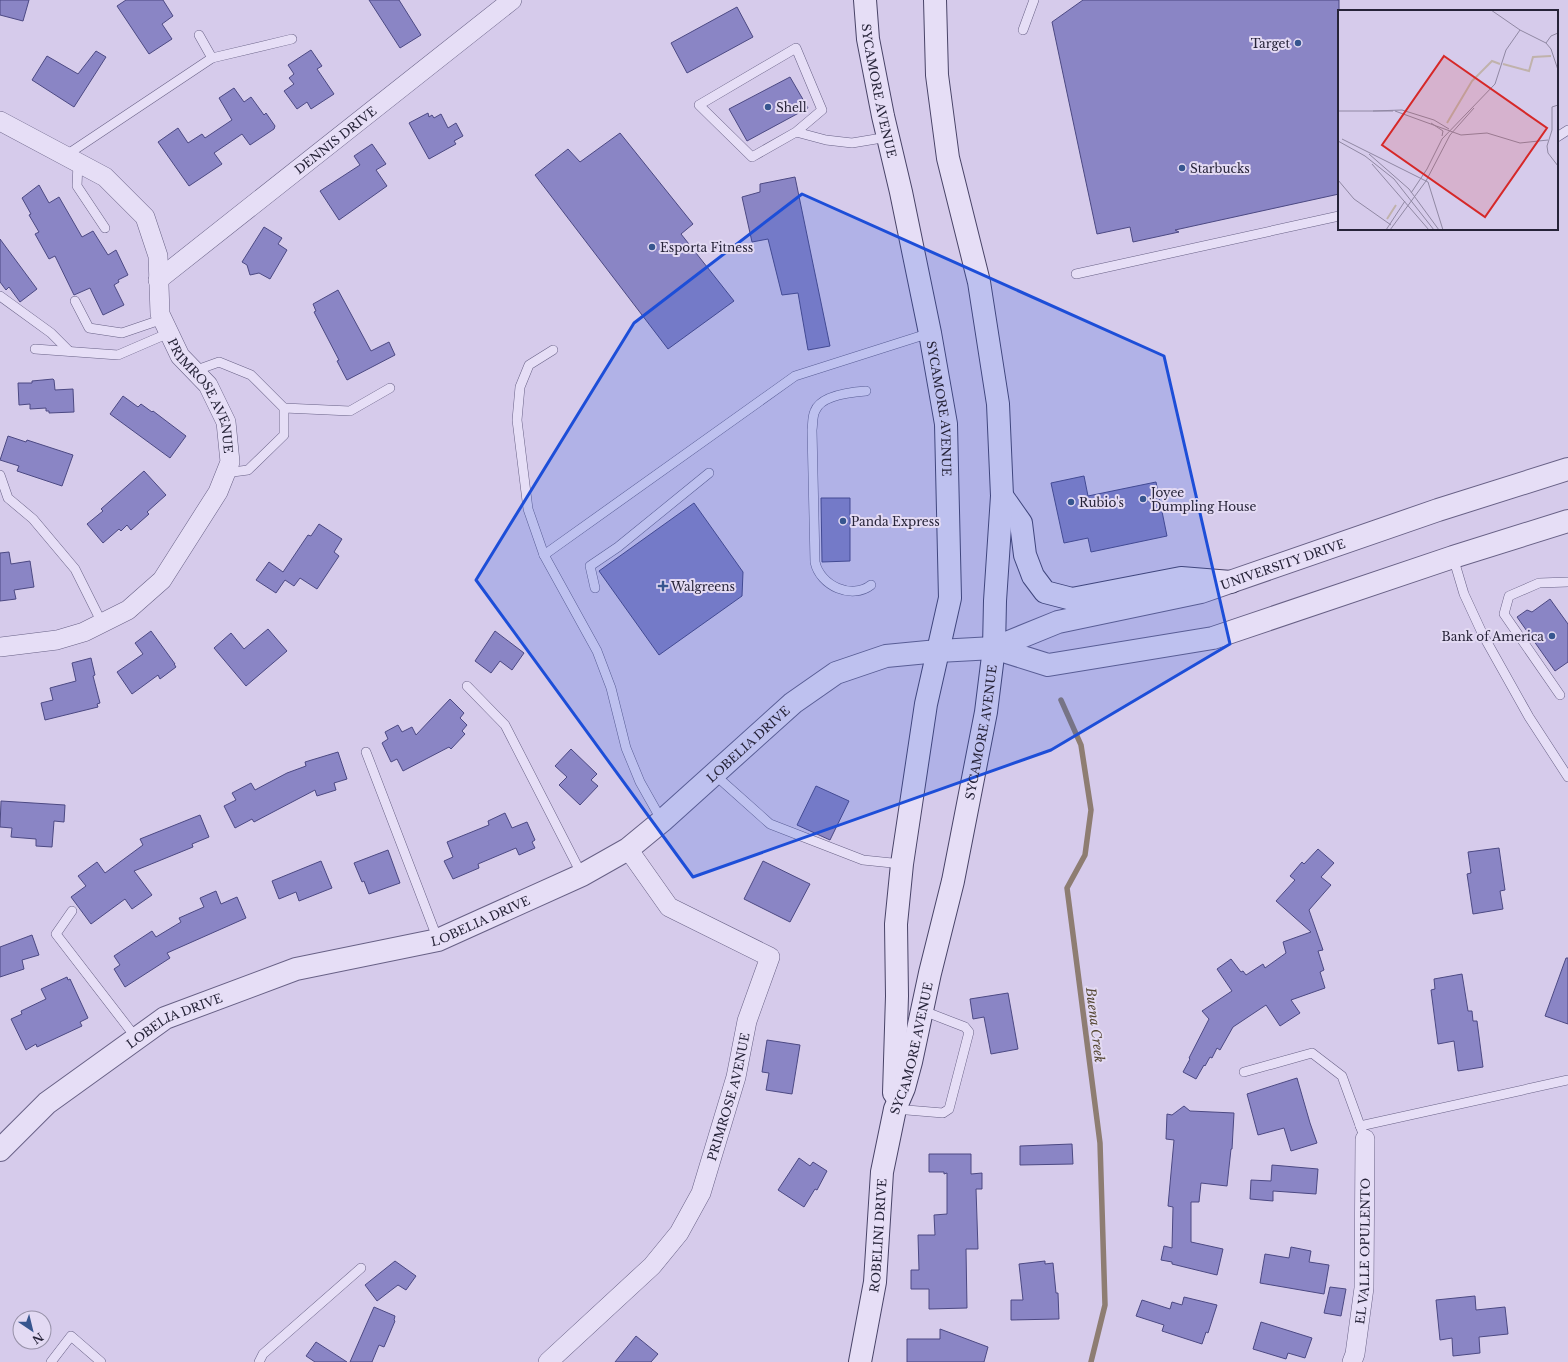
<svg xmlns="http://www.w3.org/2000/svg" width="1568" height="1362" viewBox="0 0 1568 1362" font-family="'Libre Baskerville',serif">
  <style>
    .lines { fill: none; stroke-linecap: round; stroke-linejoin: round }
    .stream { stroke: #8e7d72; stroke-width: 5.5 }
    .building { fill: #8a85c5; stroke: #4c4983 }
    .service-casing { stroke: #686186; stroke-width: 10 }
    .minor-casing { stroke: #686186; stroke-width: 20 }
    .tertiary-casing { stroke: #686186; stroke-width: 24 }
    .secondary-casing { stroke: #494468; stroke-width: 24 }
    .service { stroke: #e6def6; stroke-width: 9 }
    .minor { stroke: #e6def6; stroke-width: 19 }
    .tertiary { stroke: #e6def6; stroke-width: 22 }
    .secondary { stroke: #e6def6; stroke-width: 22 }
    .marked { fill: #1d4ed8; fill-opacity: 0.2; stroke: #1d4ed8; stroke-width: 3; stroke-linejoin: round }
    .poi-dot { fill: #37568f; stroke: #e3daf3; stroke-width: 1.5 }
    .labels { text-anchor: middle; dominant-baseline: central; stroke-width: 4; stroke-linejoin: round; paint-order: stroke }
    .poi-label { font-size: 12px; fill: #262338; stroke: #e3daf3; text-anchor: start }
    .street-label { font-size: 12px; fill: #262338; stroke: #e3daf3 }
    .water-label { font-size: 13px; font-style: italic; fill: #564834; stroke: #e3daf3 }
    .inset-river { fill: none; stroke: #c0b2ab; stroke-width: 2 }
    .inset-road { fill: none; stroke: #9088a3; stroke-width: 1 }
    .view { fill: #d62828; fill-opacity: 0.15; stroke: #d62828; stroke-width: 2 }
    .inset-edge { fill: none; stroke: #262338; stroke-width: 2 }
  </style>
  <rect width="100%" height="100%" fill="#d6cbeb"/>
  <g class="lines">
    <path class="stream" d="M 1061,700 L 1081,745 L 1091,810 L 1085,855 L 1067,888 L 1100,1143 L 1105,1305 L 1091,1362"/>
  </g>
  <g class="building">
    <path d="M 0,0 L 29,0 L 23,21 L 0,15 Z"/>
    <path d="M 126,0 L 163,0 L 173,16 L 162,24 L 172,39 L 149,54 L 117,6 Z"/>
    <path d="M 369,0 L 399,0 L 421,35 L 400,48 Z"/>
    <path d="M 1083,0 L 1339,0 L 1339,194 L 1175,230 L 1179,232 L 1133,242 L 1130,227 L 1097,234 L 1052,22 Z"/>
    <path d="M 737,7 L 753,37 L 687,73 L 671,43 Z"/>
    <path d="M 311,50 L 322,66 L 317,69 L 334,94 L 311,109 L 307,102 L 297,109 L 284,91 L 294,84 L 289,78 L 294,74 L 288,65 Z"/>
    <path d="M 96,51 L 106,57 L 74,107 L 32,80 L 47,56 L 78,74 Z"/>
    <path d="M 790,77 L 808,108 L 747,141 L 729,109 Z"/>
    <path d="M 234,88 L 244,102 L 251,97 L 264,115 L 266,113 L 275,126 L 274,129 L 250,145 L 242,134 L 214,153 L 222,164 L 189,186 L 158,142 L 178,128 L 188,143 L 202,134 L 205,138 L 232,120 L 219,98 Z"/>
    <path d="M 428,113 L 429,117 L 432,115 L 434,118 L 441,114 L 448,128 L 456,123 L 463,136 L 454,141 L 456,144 L 429,159 L 409,123 Z"/>
    <path d="M 620,133 L 693,224 L 681,234 L 734,301 L 668,349 L 535,175 L 568,149 L 580,162 Z"/>
    <path d="M 372,144 L 386,164 L 376,170 L 387,186 L 339,220 L 320,191 L 360,165 L 354,156 Z"/>
    <path d="M 795,177 L 830,346 L 808,350 L 798,293 L 782,295 L 768,239 L 752,242 L 742,197 L 760,192 L 760,184 Z"/>
    <path d="M 39,185 L 49,203 L 59,197 L 82,237 L 93,231 L 108,255 L 116,250 L 128,275 L 118,280 L 119,282 L 114,285 L 124,305 L 103,315 L 90,288 L 74,295 L 55,256 L 49,259 L 35,234 L 39,232 L 29,215 L 31,214 L 22,198 Z"/>
    <path d="M 264,227 L 282,238 L 278,244 L 287,250 L 270,279 L 259,273 L 250,275 L 247,265 L 242,262 Z"/>
    <path d="M 0,239 L 37,289 L 20,302 L 9,287 L 6,290 L 0,282 Z"/>
    <path d="M 338,290 L 371,351 L 389,342 L 395,355 L 347,380 L 337,361 L 339,360 L 314,312 L 316,311 L 313,304 Z"/>
    <path d="M 53,379 L 54,380 L 55,390 L 73,389 L 74,412 L 49,413 L 49,411 L 46,411 L 46,408 L 30,409 L 30,404 L 19,405 L 18,383 L 32,383 L 32,381 Z"/>
    <path d="M 123,396 L 138,407 L 141,404 L 152,412 L 153,411 L 186,436 L 170,458 L 110,414 Z"/>
    <path d="M 8,436 L 26,442 L 27,440 L 73,455 L 62,486 L 17,471 L 19,466 L 0,460 Z"/>
    <path d="M 144,471 L 166,495 L 147,512 L 149,514 L 131,530 L 127,525 L 121,531 L 119,529 L 103,543 L 87,524 L 103,511 L 101,509 Z"/>
    <path d="M 1084,476 L 1088,496 L 1156,482 L 1167,536 L 1091,552 L 1088,538 L 1064,543 L 1051,483 Z"/>
    <path d="M 821,498 L 850,498 L 850,561 L 822,562 Z"/>
    <path d="M 694,503 L 743,572 L 742,596 L 659,655 L 599,571 Z"/>
    <path d="M 319,524 L 342,539 L 334,552 L 339,556 L 317,589 L 300,578 L 294,586 L 285,580 L 276,593 L 256,580 L 269,562 L 283,572 L 308,535 L 311,536 Z"/>
    <path d="M 9,552 L 11,564 L 30,561 L 34,587 L 14,590 L 16,599 L 0,601 L 0,553 Z"/>
    <path d="M 1550,599 L 1568,624 L 1568,662 L 1555,671 L 1517,617 L 1527,610 L 1532,612 Z"/>
    <path d="M 268,629 L 287,651 L 246,686 L 214,648 L 231,633 L 244,649 Z"/>
    <path d="M 151,631 L 175,664 L 174,664 L 176,667 L 160,679 L 158,675 L 132,694 L 117,672 L 143,654 L 135,643 Z"/>
    <path d="M 495,631 L 524,653 L 512,670 L 500,661 L 491,673 L 475,661 Z"/>
    <path d="M 91,658 L 95,675 L 93,676 L 100,703 L 97,704 L 98,707 L 45,720 L 41,703 L 53,700 L 50,688 L 76,681 L 72,663 Z"/>
    <path d="M 450,699 L 464,713 L 460,718 L 467,725 L 462,731 L 465,734 L 451,749 L 449,747 L 403,771 L 397,759 L 391,762 L 382,743 L 388,739 L 385,732 L 398,725 L 402,732 L 412,727 L 416,735 Z"/>
    <path d="M 571,749 L 597,774 L 591,780 L 598,786 L 580,805 L 559,785 L 567,777 L 555,766 Z"/>
    <path d="M 338,752 L 347,779 L 334,783 L 336,790 L 317,796 L 315,790 L 254,822 L 252,819 L 235,828 L 224,806 L 236,800 L 232,793 L 251,783 L 255,790 L 287,773 L 306,766 L 305,762 Z"/>
    <path d="M 816,786 L 849,801 L 830,840 L 797,825 Z"/>
    <path d="M 1,801 L 65,805 L 64,822 L 54,821 L 52,847 L 36,846 L 36,839 L 11,837 L 12,828 L 0,827 Z"/>
    <path d="M 505,813 L 512,828 L 527,822 L 535,840 L 532,842 L 535,848 L 519,855 L 516,848 L 478,864 L 479,868 L 453,879 L 444,861 L 453,857 L 447,842 L 489,825 L 488,821 Z"/>
    <path d="M 200,815 L 209,837 L 192,844 L 193,847 L 134,871 L 152,895 L 132,909 L 125,899 L 91,924 L 71,897 L 86,886 L 78,876 L 97,862 L 105,873 L 143,845 L 140,839 Z"/>
    <path d="M 1499,848 L 1505,890 L 1500,891 L 1503,909 L 1473,914 L 1467,874 L 1471,873 L 1468,852 Z"/>
    <path d="M 1318,849 L 1334,863 L 1321,877 L 1331,885 L 1309,910 L 1323,950 L 1318,951 L 1324,970 L 1320,972 L 1325,988 L 1291,1000 L 1300,1013 L 1280,1026 L 1266,1005 L 1233,1027 L 1220,1050 L 1217,1048 L 1212,1058 L 1210,1057 L 1205,1066 L 1204,1065 L 1196,1079 L 1183,1072 L 1190,1059 L 1189,1058 L 1209,1019 L 1202,1011 L 1232,991 L 1217,969 L 1231,959 L 1241,972 L 1243,971 L 1246,975 L 1263,964 L 1265,968 L 1286,953 L 1283,942 L 1311,932 L 1276,901 L 1295,880 L 1290,876 L 1302,862 L 1304,864 Z"/>
    <path d="M 388,850 L 400,883 L 369,894 L 364,881 L 362,882 L 354,863 Z"/>
    <path d="M 321,861 L 332,888 L 299,901 L 296,892 L 279,899 L 272,881 Z"/>
    <path d="M 763,861 L 810,884 L 790,922 L 744,899 Z"/>
    <path d="M 216,891 L 221,904 L 237,897 L 246,918 L 167,953 L 170,958 L 125,987 L 114,969 L 120,965 L 114,956 L 152,931 L 156,937 L 181,922 L 179,918 L 204,907 L 200,898 Z"/>
    <path d="M 32,935 L 39,955 L 22,960 L 24,969 L 0,977 L 0,947 Z"/>
    <path d="M 1566,958 L 1568,958 L 1568,1024 L 1545,1016 Z"/>
    <path d="M 1462,974 L 1468,1011 L 1472,1011 L 1473,1021 L 1477,1021 L 1483,1067 L 1458,1071 L 1454,1041 L 1438,1044 L 1431,990 L 1435,989 L 1434,979 Z"/>
    <path d="M 67,977 L 68,980 L 70,979 L 88,1018 L 80,1022 L 82,1026 L 37,1047 L 36,1044 L 26,1050 L 11,1019 L 22,1014 L 21,1011 L 46,999 L 41,989 Z"/>
    <path d="M 1008,993 L 1018,1049 L 991,1054 L 984,1017 L 973,1019 L 970,999 Z"/>
    <path d="M 767,1040 L 800,1045 L 792,1094 L 766,1090 L 769,1073 L 762,1072 Z"/>
    <path d="M 1297,1078 L 1310,1123 L 1317,1143 L 1291,1151 L 1284,1128 L 1258,1135 L 1247,1094 Z"/>
    <path d="M 1184,1106 L 1190,1111 L 1234,1113 L 1232,1149 L 1231,1149 L 1227,1186 L 1201,1183 L 1199,1202 L 1191,1202 L 1191,1242 L 1223,1249 L 1217,1275 L 1172,1264 L 1172,1262 L 1161,1260 L 1164,1246 L 1172,1248 L 1173,1207 L 1168,1206 L 1174,1140 L 1166,1139 L 1167,1114 L 1172,1115 Z"/>
    <path d="M 1072,1144 L 1073,1164 L 1020,1165 L 1020,1146 Z"/>
    <path d="M 929,1154 L 971,1154 L 971,1174 L 982,1173 L 982,1189 L 976,1189 L 978,1249 L 966,1249 L 967,1308 L 929,1309 L 929,1289 L 911,1289 L 911,1270 L 919,1270 L 918,1235 L 935,1235 L 934,1215 L 947,1214 L 947,1173 L 944,1174 L 944,1172 L 929,1172 Z"/>
    <path d="M 799,1158 L 810,1166 L 813,1162 L 827,1171 L 817,1190 L 815,1189 L 804,1207 L 778,1190 Z"/>
    <path d="M 1272,1165 L 1318,1169 L 1316,1194 L 1273,1191 L 1273,1201 L 1250,1199 L 1251,1180 L 1271,1181 Z"/>
    <path d="M 1291,1247 L 1311,1251 L 1309,1262 L 1329,1265 L 1324,1294 L 1260,1283 L 1265,1254 L 1289,1258 Z"/>
    <path d="M 395,1261 L 416,1276 L 406,1290 L 398,1285 L 377,1301 L 365,1285 Z"/>
    <path d="M 1045,1261 L 1045,1264 L 1053,1263 L 1056,1293 L 1058,1293 L 1059,1319 L 1011,1320 L 1011,1300 L 1023,1300 L 1019,1264 Z"/>
    <path d="M 1330,1287 L 1346,1289 L 1341,1316 L 1324,1313 Z"/>
    <path d="M 1475,1296 L 1476,1310 L 1505,1307 L 1508,1334 L 1479,1337 L 1480,1353 L 1453,1356 L 1452,1338 L 1440,1340 L 1436,1300 Z"/>
    <path d="M 1184,1297 L 1217,1305 L 1208,1333 L 1206,1332 L 1202,1344 L 1162,1331 L 1164,1325 L 1136,1316 L 1142,1300 L 1170,1309 L 1172,1302 L 1182,1305 Z"/>
    <path d="M 374,1307 L 395,1316 L 394,1320 L 395,1321 L 384,1347 L 379,1345 L 372,1362 L 350,1362 Z"/>
    <path d="M 1261,1322 L 1312,1338 L 1305,1358 L 1288,1353 L 1286,1359 L 1253,1349 Z"/>
    <path d="M 940,1329 L 988,1347 L 984,1362 L 907,1362 L 907,1339 L 940,1339 Z"/>
    <path d="M 636,1336 L 658,1354 L 651,1362 L 615,1362 Z"/>
    <path d="M 316,1342 L 347,1362 L 315,1362 L 306,1356 Z"/>
  </g>
  <g class="lines">
    <g class="service-casing">
      <g id="service">
        <path d="M 1023,30 L 1034,0"/>
        <path d="M 199,35 L 212,58"/>
        <path d="M 796,132 L 752,157 L 699,105 L 796,48 L 822,110 L 796,132 L 826,140 L 852,143 L 888,137"/>
        <path d="M 1557,137 L 1568,130"/>
        <path d="M 65,156 L 212,58 L 292,39"/>
        <path d="M 78,163 L 77,186 L 105,228"/>
        <path d="M 1076,274 L 1339,216"/>
        <path d="M 0,296 L 51,333 L 69,351"/>
        <path d="M 75,301 L 89,328 L 122,333 L 163,319"/>
        <path d="M 35,349 L 118,355 L 169,333"/>
        <path d="M 194,371 L 219,362 L 251,375 L 284,408 L 284,435 L 248,470 L 225,473"/>
        <path d="M 866,391 C 852,392 821,395 815,411 C 812,417 813,424 812,430 L 815,562 C 820,586 852,600 871,585"/>
        <path d="M 284,408 L 350,411 L 390,388"/>
        <path d="M 0,475 L 8,498 L 33,519 L 75,569 L 102,623"/>
        <path d="M 544,555 L 528,509 L 517,420 L 520,387 L 529,365 L 553,350"/>
        <path d="M 1453,557 L 1464,594 L 1483,635 L 1529,717 L 1568,777"/>
        <path d="M 595,588 L 590,566 L 618,547 L 709,473"/>
        <path d="M 467,686 L 505,725 L 582,875"/>
        <path d="M 1560,695 L 1504,614 L 1509,596 L 1539,583 L 1568,582"/>
        <path d="M 366,752 L 438,940"/>
        <path d="M 714,774 L 770,824 L 863,860 L 902,864"/>
        <path d="M 662,821 L 640,782 L 626,748 L 611,688 L 597,651 L 544,555 L 795,376 L 930,333"/>
        <path d="M 72,911 L 56,934 L 137,1039"/>
        <path d="M 1244,1072 L 1312,1053 L 1342,1076 L 1362,1131"/>
        <path d="M 895,1109 L 943,1113 L 949,1109 L 969,1032 L 965,1027 L 921,1010"/>
        <path d="M 1360,1126 L 1568,1080"/>
        <path d="M 51,1362 L 71,1336 L 101,1362"/>
        <path d="M 259,1362 L 263,1354 L 361,1268"/>
      </g>
    </g>
    <g class="minor-casing">
      <g id="minor">
        <path id="s1" d="M 0,121 L 105,177 L 145,217 L 158,256 L 160,314 L 180,356 L 208,385 L 226,422 L 230,462 L 218,492 L 162,580 L 128,610 L 84,632 L 57,640 L 0,647"/>
        <path id="s2" d="M 158,280 L 512,0"/>
        <path id="s3" d="M 548,1362 L 652,1266 L 679,1233 L 701,1193 L 736,1077 L 747,1021 L 770,957 L 669,907 L 628,849"/>
        <path id="s4" d="M 1352,1362 L 1355,1354 L 1364,1288 L 1365,1139"/>
      </g>
    </g>
    <g class="tertiary-casing">
      <g id="tertiary">
        <path d="M 994,648 L 1048,665 L 1213,638 L 1453,557 L 1568,521"/>
        <path id="s5" d="M 0,1150 L 47,1103 L 165,1018 L 296,969 L 438,940 L 582,875 L 628,849 L 662,821 L 793,703 L 836,673 L 886,656 L 938,651 L 994,648 L 1058,622 L 1201,592 L 1438,510 L 1568,469"/>
      </g>
    </g>
    <g class="secondary-casing">
      <g id="secondary">
        <path id="s6" d="M 865,0 L 868,39 L 883,116 L 901,192 L 930,333 L 946,424 L 950,598 L 926,704 L 902,864 L 896,924 L 897,996 L 894,1093"/>
        <path d="M 1002,496 L 1021,523 L 1025,555 L 1033,576 L 1045,592 L 1072,599 L 1181,578 L 1231,582"/>
        <path id="s7" d="M 860,1362 L 875,1282 L 882,1172 L 895,1109 L 904,1088 L 911,1062 L 930,973 L 953,881 L 986,712 L 994,648 L 995,601 L 1002,496 L 998,404 L 979,282 L 948,158 L 937,75 L 935,0"/>
      </g>
    </g>
    <use href="#service" class="service"/>
    <use href="#minor" class="minor"/>
    <use href="#tertiary" class="tertiary"/>
    <use href="#secondary" class="secondary"/>
  </g>
  <path class="marked" d="M 802,194 L 1164,356 L 1230,644 L 1051,750 L 693,877 L 476,580 L 634,323 Z"/>
  <g class="poi-dot">
    <circle cx="1298" cy="43" r="4"/>
    <circle cx="768" cy="107" r="4"/>
    <circle cx="1182" cy="168" r="4"/>
    <circle cx="652" cy="247" r="4"/>
    <circle cx="1143" cy="499" r="4"/>
    <circle cx="1071" cy="502" r="4"/>
    <circle cx="843" cy="521" r="4"/>
    <path d="M661 580h4v4h4v4h-4v4h-4v-4h-4v-4h4z"/>
    <circle cx="1552" cy="636" r="4"/>
  </g>
  <g class="labels">
    <g class="poi-label">
      <text x="1290" y="43" text-anchor="end">Target</text>
      <text x="776" y="107">Shell</text>
      <text x="1190" y="168">Starbucks</text>
      <text x="660" y="247">Esporta Fitness</text>
      <text x="1151" y="492">Joyee<tspan x="1151" dy="14">Dumpling House</tspan></text>
      <text x="1079" y="502">Rubio's</text>
      <text x="851" y="521">Panda Express</text>
      <text x="671" y="586">Walgreens</text>
      <text x="1544" y="636" text-anchor="end">Bank of America</text>
    </g>
    <g class="street-label">
      <text stroke="none"><textPath href="#s6" startOffset="92">SYCAMORE AVENUE</textPath></text>
      <text stroke="none"><textPath href="#s2" startOffset="226">DENNIS DRIVE</textPath></text>
      <text stroke="none"><textPath href="#s1" startOffset="368">PRIMROSE AVENUE</textPath></text>
      <text stroke="none"><textPath href="#s6" startOffset="416">SYCAMORE AVENUE</textPath></text>
      <text stroke="none"><textPath href="#s5" startOffset="1443">UNIVERSITY DRIVE</textPath></text>
      <text stroke="none"><textPath href="#s7" startOffset="643">SYCAMORE AVENUE</textPath></text>
      <text stroke="none"><textPath href="#s5" startOffset="867">LOBELIA DRIVE</textPath></text>
      <text stroke="none"><textPath href="#s5" startOffset="543">LOBELIA DRIVE</textPath></text>
      <text stroke="none"><textPath href="#s5" startOffset="219">LOBELIA DRIVE</textPath></text>
      <text stroke="none"><textPath href="#s7" startOffset="319">SYCAMORE AVENUE</textPath></text>
      <text stroke="none"><textPath href="#s3" startOffset="330">PRIMROSE AVENUE</textPath></text>
      <text stroke="none"><textPath href="#s7" startOffset="128">ROBELINI DRIVE</textPath></text>
      <text stroke="none"><textPath href="#s4" startOffset="112">EL VALLE OPULENTO</textPath></text>
    </g>
    <g class="water-label">
      <text transform="translate(1095 1025) rotate(83)">Buena Creek</text>
    </g>
  </g>
  <g transform="translate(1338 10)">
    <rect width="220" height="220" fill="#d6cbeb"/>
    <path class="inset-river" d="M 165,54 L 191,61 L 195,47 L 213,46M 109,113 L 134,71 L 154,51 L 162,54M 49,209 L 58,195"/>
    <path class="inset-road" d="M 153,0 L 182,20 L 208,33 L 213,39 L 220,60M 208,33 L 213,26 L 220,23M 220,95 L 214,97 L 214,120 L 209,136 L 210,143 L 220,156M 0,101 L 55,101M 35,101 L 64,100 L 96,110 L 111,119M 57,101 L 123,125 L 149,123 L 182,133 L 210,130M 93,113 L 105,121 L 104,126M 4,129 L 90,172 L 105,220M 0,131 L 27,146 L 56,169 L 96,220M 31,144 L 71,179 L 101,220M 34,154 L 91,220M 0,170 L 16,189 L 53,215M 73,183 L 89,159 L 104,129 L 157,74 L 168,40 L 182,20M 48,220 L 67,191M 52,220 L 88,171 L 112,125 L 136,98"/>
    <path class="view" d="M 106,46 L 209,118 L 147,207 L 44,135 Z"/>
    <rect width="220" height="220" class="inset-edge"/>
  </g>
  <g transform="translate(32 1330) rotate(145)"><circle r="19" fill="#e3daf3" stroke="#9791a8"/>
  <path d="M0-3L7 15L0 10L-7 15Z" fill="#37568f"/>
  <text y="-6" font-size="11" font-weight="bold" text-anchor="middle" fill="#262338">N</text>
  </g>
</svg>
